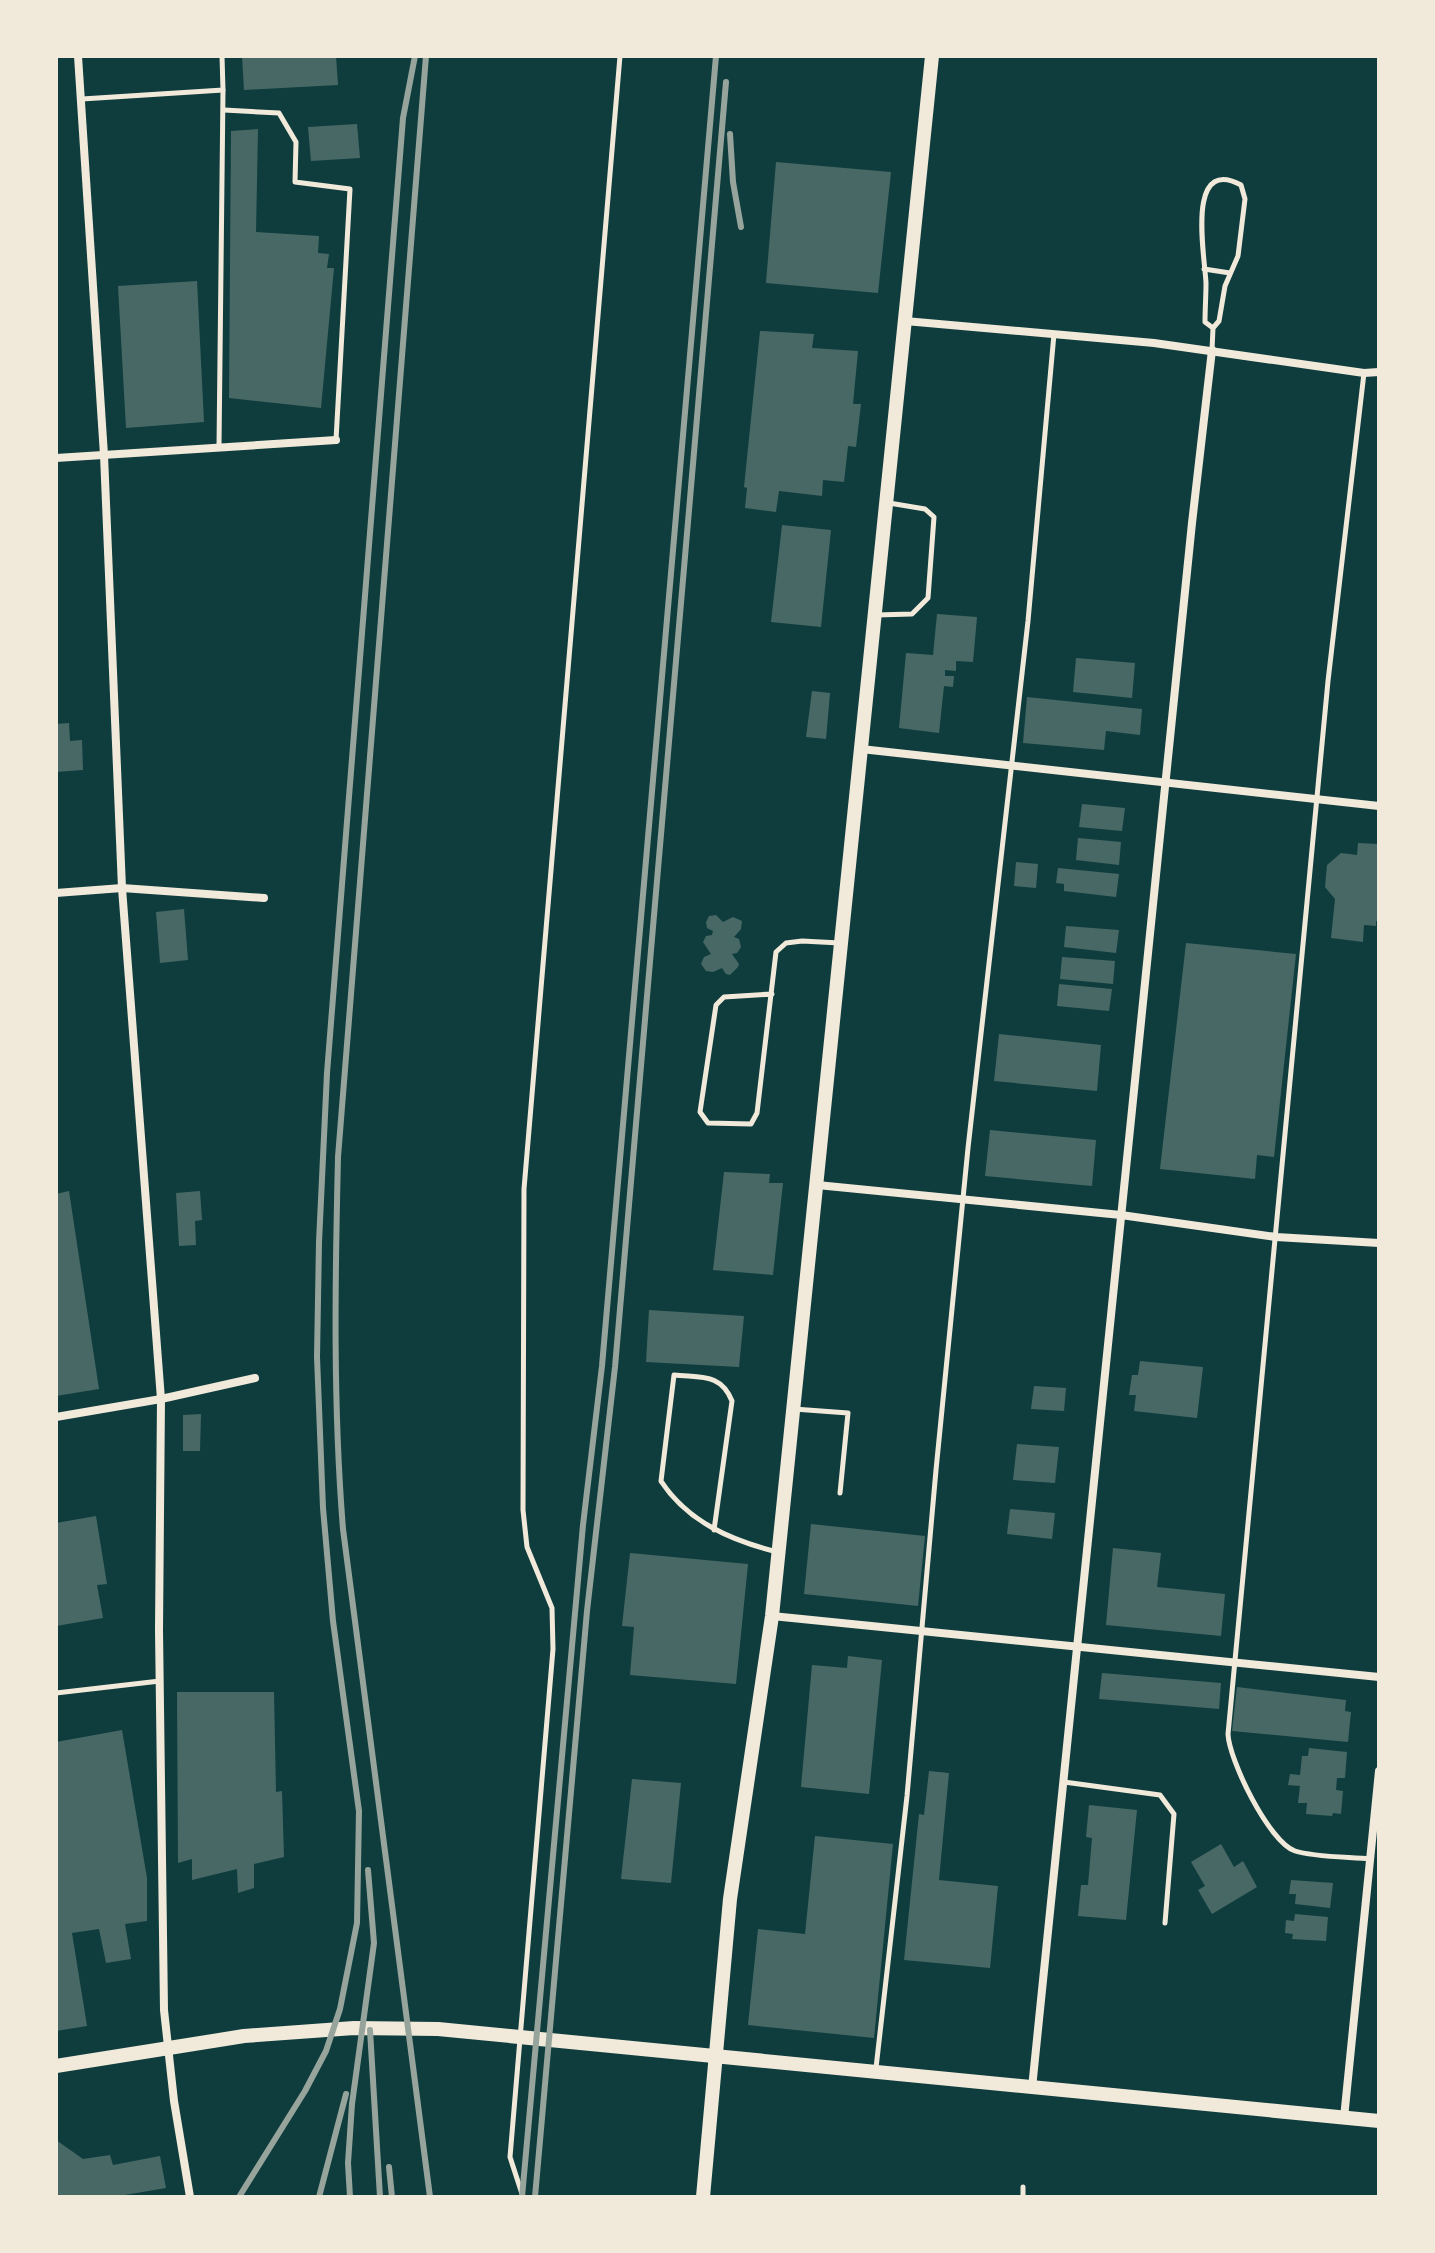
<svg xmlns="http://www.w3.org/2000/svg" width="1435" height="2253" viewBox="0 0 1435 2253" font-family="'DM Sans',sans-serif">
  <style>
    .building { fill: #486865 }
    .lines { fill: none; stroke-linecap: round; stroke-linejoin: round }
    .service { stroke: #f1e9da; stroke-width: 5 }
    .minor { stroke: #f1e9da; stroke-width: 8 }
    .tertiary { stroke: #f1e9da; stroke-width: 14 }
    .rail { stroke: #97a49c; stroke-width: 6 }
  </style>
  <rect width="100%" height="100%" fill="#0f3d3e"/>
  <g class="building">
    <path d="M 242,56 L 336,56 L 338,85 L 244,90 Z"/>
    <path d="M 357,124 L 360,158 L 311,161 L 308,127 Z"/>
    <path d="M 258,129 L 256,232 L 319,236 L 318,253 L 329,254 L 327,268 L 334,268 L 321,408 L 229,398 L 231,131 Z"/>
    <path d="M 776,162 L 891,172 L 878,293 L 766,283 Z"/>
    <path d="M 197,281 L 204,422 L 126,428 L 118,286 Z"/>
    <path d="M 760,331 L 814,334 L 812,348 L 858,351 L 853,404 L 861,404 L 856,447 L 848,446 L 844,482 L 823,480 L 822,496 L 779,491 L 776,512 L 745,508 L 747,488 L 744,487 Z"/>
    <path d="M 782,525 L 831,530 L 821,627 L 771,622 Z"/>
    <path d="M 937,614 L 977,617 L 973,662 L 956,661 L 956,671 L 945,670 L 945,676 L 954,676 L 953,687 L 944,686 L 939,733 L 899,728 L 906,653 L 933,655 Z"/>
    <path d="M 1076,658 L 1135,663 L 1132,698 L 1073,692 Z"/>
    <path d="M 812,691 L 830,693 L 826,739 L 806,737 Z"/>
    <path d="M 1027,697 L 1142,709 L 1140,735 L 1106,731 L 1104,750 L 1023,743 Z"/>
    <path d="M 69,723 L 70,741 L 82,740 L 83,770 L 56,772 L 56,724 Z"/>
    <path d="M 1082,804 L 1125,808 L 1122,831 L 1079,827 Z"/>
    <path d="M 1078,838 L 1121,842 L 1119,865 L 1076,860 Z"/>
    <path d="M 1358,843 L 1379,844 L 1379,921 L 1376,921 L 1376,926 L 1364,925 L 1363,942 L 1331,938 L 1335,899 L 1325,887 L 1327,865 L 1341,853 L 1357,855 Z"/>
    <path d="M 1016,862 L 1038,864 L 1036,888 L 1014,886 Z"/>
    <path d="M 1058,868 L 1119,874 L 1116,897 L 1064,891 L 1064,884 L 1056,883 Z"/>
    <path d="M 184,909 L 188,960 L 160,963 L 156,912 Z"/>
    <path d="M 716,915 L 723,922 L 733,917 L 742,921 L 741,929 L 734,937 L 739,939 L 741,947 L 737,953 L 732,954 L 739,964 L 738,967 L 730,975 L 726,974 L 722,968 L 713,972 L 706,971 L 701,964 L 704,957 L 711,954 L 703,942 L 706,936 L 712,935 L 713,931 L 707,928 L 706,922 L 709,916 Z"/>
    <path d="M 1066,926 L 1119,930 L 1116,953 L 1064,947 Z"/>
    <path d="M 1186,943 L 1296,954 L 1274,1157 L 1257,1155 L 1255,1179 L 1160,1169 Z"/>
    <path d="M 1062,957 L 1115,961 L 1113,984 L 1060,979 Z"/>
    <path d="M 1059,984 L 1112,989 L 1109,1011 L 1057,1006 Z"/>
    <path d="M 999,1034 L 1101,1045 L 1097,1091 L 994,1081 Z"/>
    <path d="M 990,1130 L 1096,1140 L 1092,1186 L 985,1176 Z"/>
    <path d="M 724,1172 L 770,1174 L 769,1183 L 783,1183 L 773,1275 L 713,1270 Z"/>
    <path d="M 69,1191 L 99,1389 L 56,1396 L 56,1194 Z"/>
    <path d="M 200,1191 L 202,1220 L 195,1221 L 196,1245 L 179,1246 L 176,1193 Z"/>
    <path d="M 649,1310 L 744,1316 L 739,1367 L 646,1362 Z"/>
    <path d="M 1140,1361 L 1203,1367 L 1197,1418 L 1134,1411 L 1136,1395 L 1129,1395 L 1132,1375 L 1138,1375 Z"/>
    <path d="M 1034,1386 L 1066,1388 L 1064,1411 L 1031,1409 Z"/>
    <path d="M 201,1414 L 200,1451 L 183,1451 L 183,1415 Z"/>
    <path d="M 1017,1444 L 1059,1447 L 1055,1483 L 1013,1480 Z"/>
    <path d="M 1010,1509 L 1055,1513 L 1052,1539 L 1007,1534 Z"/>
    <path d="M 96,1516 L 107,1584 L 97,1585 L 103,1618 L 56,1626 L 56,1523 Z"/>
    <path d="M 811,1524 L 925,1536 L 918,1606 L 804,1594 Z"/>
    <path d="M 1113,1548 L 1161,1553 L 1157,1587 L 1225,1594 L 1221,1636 L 1106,1625 Z"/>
    <path d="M 630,1553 L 748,1564 L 736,1684 L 630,1675 L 634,1627 L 622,1626 Z"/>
    <path d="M 848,1656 L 882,1660 L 869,1794 L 801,1787 L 812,1665 L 847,1668 Z"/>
    <path d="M 1102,1673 L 1221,1683 L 1219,1709 L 1099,1699 Z"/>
    <path d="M 1237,1687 L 1346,1700 L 1345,1711 L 1351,1712 L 1348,1742 L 1232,1731 Z"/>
    <path d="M 177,1692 L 274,1692 L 276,1792 L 282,1791 L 284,1857 L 254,1864 L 254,1888 L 238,1893 L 237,1869 L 192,1880 L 192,1859 L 178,1863 Z"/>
    <path d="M 122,1730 L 147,1878 L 147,1921 L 125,1924 L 131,1959 L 106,1963 L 99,1929 L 72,1933 L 87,2026 L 56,2031 L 56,1742 Z"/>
    <path d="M 1309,1748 L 1347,1752 L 1345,1778 L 1337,1778 L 1336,1790 L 1343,1791 L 1341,1814 L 1333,1813 L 1332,1816 L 1306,1814 L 1307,1803 L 1298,1803 L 1300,1786 L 1288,1785 L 1290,1774 L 1300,1775 L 1302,1756 L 1308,1756 Z"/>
    <path d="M 929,1771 L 949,1773 L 939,1880 L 998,1886 L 990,1968 L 904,1960 L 919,1814 L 924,1815 Z"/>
    <path d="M 632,1779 L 681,1783 L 671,1883 L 621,1879 Z"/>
    <path d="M 1089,1805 L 1137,1810 L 1126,1920 L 1078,1916 L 1081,1885 L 1088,1885 L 1092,1838 L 1086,1837 Z"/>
    <path d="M 815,1836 L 893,1844 L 874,2038 L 748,2025 L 758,1929 L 805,1934 Z"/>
    <path d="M 1221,1844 L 1234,1867 L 1243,1861 L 1257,1887 L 1212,1914 L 1198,1890 L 1205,1886 L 1191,1862 Z"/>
    <path d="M 1291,1880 L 1333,1883 L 1330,1908 L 1295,1904 L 1296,1894 L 1289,1894 Z"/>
    <path d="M 1295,1914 L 1328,1917 L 1326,1941 L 1292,1939 L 1293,1934 L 1285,1933 L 1286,1920 L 1294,1921 Z"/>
    <path d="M 56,2140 L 83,2159 L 110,2155 L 113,2165 L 160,2156 L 166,2188 L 113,2197 L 56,2197 Z"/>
  </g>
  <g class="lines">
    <g class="service">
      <path d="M 82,99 L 223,90 L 222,56"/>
      <path d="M 224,110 L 279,113 L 296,142 L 295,182 L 350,189 L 336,440"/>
      <path d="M 1204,269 L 1230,273"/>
      <path d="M 1212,350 L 1213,328 L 1219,321 L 1225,286 L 1238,256 L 1245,199 L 1241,185 C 1185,155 1205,257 1206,283 C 1206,296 1205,309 1205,322 L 1213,328"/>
      <path d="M 1364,373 L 1328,681 L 1228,1734 C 1229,1760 1269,1842 1295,1851 C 1313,1857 1349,1857 1370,1859"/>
      <path d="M 219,447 L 223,90"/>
      <path d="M 876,615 L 912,614 L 928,598 L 934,517 L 925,509 L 889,503"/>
      <path d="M 772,994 L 724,997 L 716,1005 L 700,1112 L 708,1123 L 751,1124 L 757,1113 L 776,952 L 786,943 L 802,941 L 840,943"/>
      <path d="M 794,1409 L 848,1413 L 840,1493"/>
      <path d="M 714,1530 L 732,1401 C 721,1373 701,1378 674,1375 L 661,1481 C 688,1522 732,1541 778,1552"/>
      <path d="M 56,1693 L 160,1681"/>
      <path d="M 1064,1782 L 1160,1795 L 1174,1814 L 1165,1923"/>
      <path d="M 876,2068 L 907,1796 L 936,1470 L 968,1148 L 1028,621 L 1054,334"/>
      <path d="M 523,2197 L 510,2157 L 553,1649 L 552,1608 L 527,1547 L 523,1510 L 524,1189 L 620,56"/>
      <path d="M 1023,2197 L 1023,2187"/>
    </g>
    <g class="minor">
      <path d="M 78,56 L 104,455 L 122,888 L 161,1399 L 159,1630 L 164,2010 L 174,2101 L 190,2197"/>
      <path d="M 905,321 L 1154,343 L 1364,373 L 1379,372"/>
      <path d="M 56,458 L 336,440"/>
      <path d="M 861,749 L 1379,806"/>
      <path d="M 56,893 L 122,888 L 264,898"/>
      <path d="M 817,1185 L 1121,1215 L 1276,1237 L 1379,1243"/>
      <path d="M 56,1417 L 161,1399 L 255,1378"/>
      <path d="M 772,1616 L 1379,1677"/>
      <path d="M 1032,2088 L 1192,523 L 1212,350"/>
      <path d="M 1344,2118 L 1379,1771"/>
    </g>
    <g class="tertiary">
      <path d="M 56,2066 L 244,2036 L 354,2028 L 438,2029 L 1379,2121"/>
      <path d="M 703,2197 L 730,1899 L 772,1616 L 932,56"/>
    </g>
    <g class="rail">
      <path d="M 426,56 L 338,1157 C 335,1282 333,1405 343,1529 L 430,2197"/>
      <path d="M 730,134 L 733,182 L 741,227"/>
      <path d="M 370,2030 L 380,2197"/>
      <path d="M 389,2167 L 392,2197"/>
      <path d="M 239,2197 L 305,2091 L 326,2051 L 340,2009 L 357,1923 L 359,1811 L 333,1621 L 323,1508 L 317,1357 L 319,1242 L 327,1073 L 403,118 L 415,56"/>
      <path d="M 319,2197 L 346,2094"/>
      <path d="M 350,2197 L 348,2163 L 352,2104 L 374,1943 L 368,1870"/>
      <path d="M 522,2197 L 583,1525 L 602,1366 L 716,56"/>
      <path d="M 535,2197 L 587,1611 L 615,1367 L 726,82"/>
    </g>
  </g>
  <rect width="1435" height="2253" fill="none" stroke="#f1e9da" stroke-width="116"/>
</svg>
